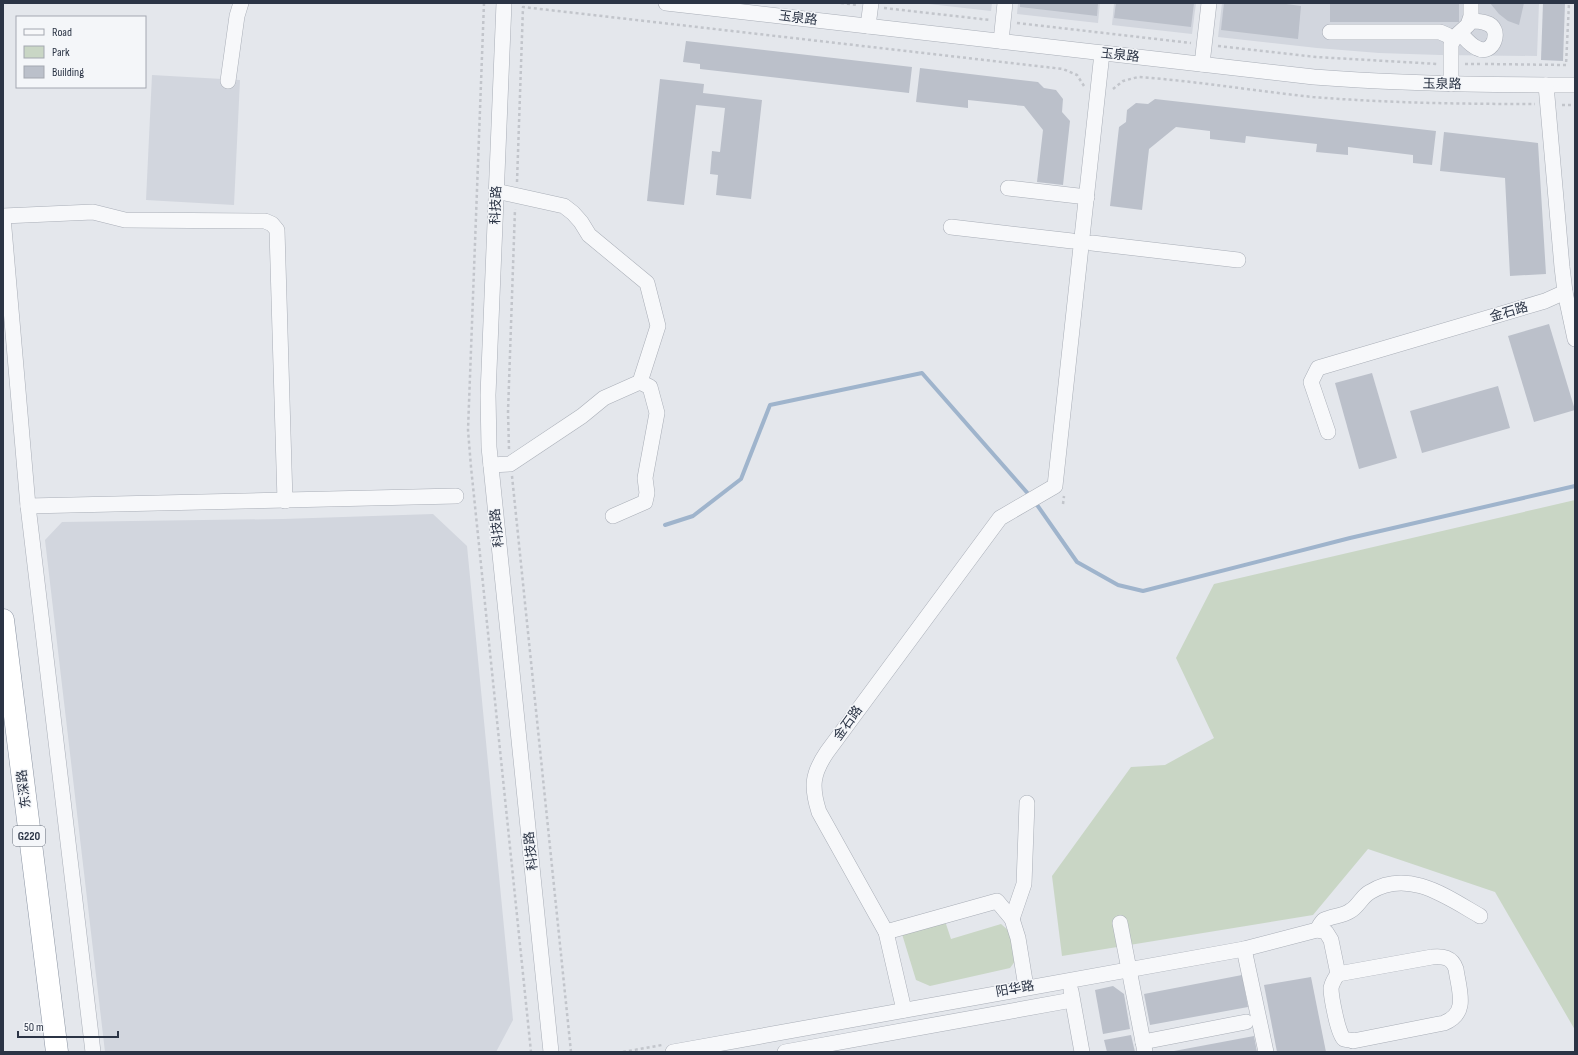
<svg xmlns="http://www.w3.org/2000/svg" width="1578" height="1055" viewBox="0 0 1578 1055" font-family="'Sofia Sans Condensed','Noto Sans SC',sans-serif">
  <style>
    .built { fill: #d2d6de }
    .green { fill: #c9d6c5 }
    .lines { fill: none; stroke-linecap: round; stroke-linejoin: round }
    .stream { stroke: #9fb4cc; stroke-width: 4 }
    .building { fill: #bbc0ca }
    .minor-casing { stroke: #a9aeb7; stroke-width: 16 }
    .highway-casing { stroke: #8b94a3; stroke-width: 23 }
    .path { stroke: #c2c5cb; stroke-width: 2.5; stroke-dasharray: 3 3; stroke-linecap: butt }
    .minor { stroke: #f7f8fa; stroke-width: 15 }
    .highway { stroke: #fff; stroke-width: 22 }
    .labels { text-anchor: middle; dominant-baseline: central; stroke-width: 3; stroke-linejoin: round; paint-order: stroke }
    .shield { fill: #f4f6f9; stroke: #676e7b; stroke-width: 1 }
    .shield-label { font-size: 12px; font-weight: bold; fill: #2b3445 }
    .street-label { font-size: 13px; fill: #2b3445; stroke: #f4f6f9 }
  </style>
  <rect width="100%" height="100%" fill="#e4e7ec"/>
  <g class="built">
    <path d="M 920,3 L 992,3 L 991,11 Z"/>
    <path d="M 1018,3 L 1100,3 L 1098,23 L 1017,14 Z"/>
    <path d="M 1114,3 L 1196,3 L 1192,34 L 1112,25 Z"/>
    <path d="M 1222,3 L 1539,3 L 1537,56 L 1440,55 L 1379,53 L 1317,48 L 1218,37 Z"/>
    <path d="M 152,75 L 240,80 L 234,205 L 146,200 Z"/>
    <path d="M 433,514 L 467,546 L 513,1020 L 496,1052 L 105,1052 L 45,540 L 62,522 L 283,519 Z"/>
  </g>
  <g class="green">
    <path d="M 1575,500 L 1575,1030 L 1495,892 L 1368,849 L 1313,915 L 1062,956 L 1052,876 L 1131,767 L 1165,765 L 1214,738 L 1176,658 L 1214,584 Z"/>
    <path d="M 945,921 L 951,939 L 1001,924 L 1009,931 L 1016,960 L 1010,968 L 930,986 L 916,980 L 902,934 Z"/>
  </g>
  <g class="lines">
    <g class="stream">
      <path d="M 1035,502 L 1077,562 L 1118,585 L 1143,591 L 1350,538 L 1575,486"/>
      <path d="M 665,525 L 693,516 L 741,479 L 770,405 L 922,373 L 1031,497"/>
    </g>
  </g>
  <g class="building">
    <path d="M 1020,3 L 1098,3 L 1097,16 L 1020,7 Z"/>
    <path d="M 1116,3 L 1194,3 L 1191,27 L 1114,18 Z"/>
    <path d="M 1224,3 L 1279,3 L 1301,6 L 1298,39 L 1221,30 Z"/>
    <rect x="1330" y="3" width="129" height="19"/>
    <path d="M 1490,3 L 1524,3 L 1519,25 L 1508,21 L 1499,14 Z"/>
    <path d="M 1543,3 L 1565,3 L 1563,61 L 1541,60 Z"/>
    <path d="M 686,41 L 912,67 L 909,93 L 700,69 L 700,64 L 683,62 Z"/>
    <path d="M 920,68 L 1038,82 L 1044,88 L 1056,90 L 1063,99 L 1062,112 L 1070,121 L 1063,185 L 1037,182 L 1043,130 L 1024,106 L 968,100 L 968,108 L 916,102 Z"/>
    <path d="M 660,79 L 704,84 L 703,93 L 762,100 L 751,199 L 716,195 L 718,175 L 710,174 L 712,151 L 720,152 L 725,108 L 696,105 L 684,205 L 647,201 Z"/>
    <path d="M 1155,99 L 1436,131 L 1432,165 L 1413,163 L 1413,155 L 1348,147 L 1348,155 L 1316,152 L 1317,144 L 1246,136 L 1245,143 L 1210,139 L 1210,131 L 1176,127 L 1149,149 L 1142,210 L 1110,206 L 1119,127 L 1126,122 L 1127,110 L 1136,103 L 1148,104 Z"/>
    <path d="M 1444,132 L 1538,143 L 1546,274 L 1510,276 L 1505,178 L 1440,171 Z"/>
    <path d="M 1549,324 L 1575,410 L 1534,422 L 1508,336 Z"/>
    <path d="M 1372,373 L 1397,458 L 1359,469 L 1335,383 Z"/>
    <path d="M 1498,386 L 1510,428 L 1422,453 L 1410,411 Z"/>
    <path d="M 1242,975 L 1248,1007 L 1150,1025 L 1144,994 Z"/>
    <path d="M 1311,977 L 1326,1052 L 1277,1052 L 1264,985 Z"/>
    <path d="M 1113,986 L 1124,994 L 1130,1029 L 1103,1034 L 1095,990 Z"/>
    <path d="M 1131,1035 L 1135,1052 L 1107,1052 L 1104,1040 Z"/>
    <path d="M 1254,1036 L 1257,1052 L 1174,1052 L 1174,1051 Z"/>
  </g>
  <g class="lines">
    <g class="minor-casing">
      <g id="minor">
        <path d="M 504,3 L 488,395 L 489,447 L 551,1052"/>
        <path d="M 666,3 L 1314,77 C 1401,84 1488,85 1575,85"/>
        <path d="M 868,26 L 871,3"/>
        <path d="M 1330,32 L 1440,32 L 1447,35 L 1453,40"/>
        <path d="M 1460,33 C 1465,38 1470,45 1477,48 C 1493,57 1504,28 1486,23 C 1481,21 1475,21 1470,21"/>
        <path d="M 1001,41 L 1005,3"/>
        <path d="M 1202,64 L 1209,3"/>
        <path d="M 228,81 L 237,16 L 241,3"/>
        <path d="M 1451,84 L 1451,44 L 1456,36 L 1468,25 L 1471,16 L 1471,3"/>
        <path d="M 1008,188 L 1087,197"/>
        <path d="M 3,216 L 93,212 L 125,220 L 265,221 L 272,224 L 277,230 L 285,501"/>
        <path d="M 3,217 L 28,506 L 93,1052"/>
        <path d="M 951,227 L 1072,241"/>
        <path d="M 1092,243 L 1238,260"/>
        <path d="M 1565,292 L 1575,339"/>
        <path d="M 1328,432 L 1311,382 L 1318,368 L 1545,301 L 1565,292 L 1562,267 L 1546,85"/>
        <path d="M 491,465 L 510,464 L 582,416 L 604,398 L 640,382 L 658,326 L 647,283 L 589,235 L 581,222 L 573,213 L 564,206 L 496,191"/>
        <path d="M 28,506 L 456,496"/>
        <path d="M 613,516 L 645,502 L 647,493 L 645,478 L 657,413 L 650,387 L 640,382"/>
        <path d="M 1012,919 L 1024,884 L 1027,803"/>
        <path d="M 1120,923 L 1145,1052"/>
        <path d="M 1317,930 C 1319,927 1321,922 1324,920 C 1332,916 1343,916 1350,911 C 1358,907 1362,896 1370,892 C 1408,868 1447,897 1480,916"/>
        <path d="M 886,932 L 997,901 L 1012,919 L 1018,938 L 1026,987"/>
        <path d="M 1244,949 L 1266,1052"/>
        <path d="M 1071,991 L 1082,1052"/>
        <path d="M 904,1010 L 886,932 L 819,812 C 811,787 812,774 827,752 L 1000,518 L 1055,486 L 1102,53"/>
        <path d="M 1143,1042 L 1246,1022"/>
        <path d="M 673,1052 L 1244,949 L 1317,930 L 1326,932 L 1331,940 L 1338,974 C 1335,978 1332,983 1331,988 C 1331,996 1338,1035 1344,1039 C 1347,1040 1351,1040 1353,1041 L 1444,1023 C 1469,1013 1459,991 1456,969 C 1452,957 1443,956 1432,957 L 1338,974"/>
        <path d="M 785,1052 L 1072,1000"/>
      </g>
    </g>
    <g class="highway-casing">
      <path id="highway" d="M 3,620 L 57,1052"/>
    </g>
    <g class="path">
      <path d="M 484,3 L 468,430 L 471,467 L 531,1052"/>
      <path d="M 841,3 L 857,5"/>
      <path d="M 884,8 L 990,20"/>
      <path d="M 1017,23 L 1191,43"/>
      <path d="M 1218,46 L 1316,57 L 1438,64"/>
      <path d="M 1465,64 L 1480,64"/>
      <path d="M 1485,64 L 1566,65 L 1569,3"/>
      <path d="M 1113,89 L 1123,81 L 1138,77 C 1196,81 1255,91 1313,97 C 1387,103 1461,104 1535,104"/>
      <path d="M 1562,105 L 1575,105"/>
      <path d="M 517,182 L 523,7 L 1063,69 L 1077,75 L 1084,86"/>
      <path d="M 509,449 L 508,412 L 515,209"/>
      <path d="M 512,476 L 571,1052"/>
      <path d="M 1063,504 L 1064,496"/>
      <path d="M 623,1052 L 662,1045"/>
    </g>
    <use href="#minor" class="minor"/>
    <use href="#highway" class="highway"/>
  </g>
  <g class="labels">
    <rect class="shield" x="13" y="826" width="32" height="20" rx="3"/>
    <g class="shield-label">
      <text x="29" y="836">G220</text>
    </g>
    <g class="street-label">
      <text transform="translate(798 18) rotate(7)">玉泉路</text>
      <text transform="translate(1120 55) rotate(6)">玉泉路</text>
      <text transform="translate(1442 84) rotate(1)">玉泉路</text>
      <text transform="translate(496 205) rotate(-88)">科技路</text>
      <text transform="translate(1509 312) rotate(-16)">金石路</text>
      <text transform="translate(497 528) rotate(-96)">科技路</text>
      <text transform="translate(848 723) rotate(-54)">金石路</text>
      <text transform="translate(24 789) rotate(-97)">东深路</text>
      <text transform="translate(531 851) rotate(-96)">科技路</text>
      <text transform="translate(1015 989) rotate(-10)">阳华路</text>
    </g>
  </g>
  <rect width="1578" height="1055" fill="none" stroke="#2b3445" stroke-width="8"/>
  <rect x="16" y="16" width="130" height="72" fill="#f4f6f9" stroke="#a4a8b1"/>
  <rect x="24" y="29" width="20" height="6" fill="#f7f8fa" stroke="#a4a8b1"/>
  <text x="52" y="36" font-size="12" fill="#2b3445">Road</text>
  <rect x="24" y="46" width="20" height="12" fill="#c9d6c5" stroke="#a4a8b1"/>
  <text x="52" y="56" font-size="12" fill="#2b3445">Park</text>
  <rect x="24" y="66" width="20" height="12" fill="#bbc0ca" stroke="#a4a8b1"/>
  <text x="52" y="76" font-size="12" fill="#2b3445">Building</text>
  <path d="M18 1031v6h100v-6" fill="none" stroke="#2b3445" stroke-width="2"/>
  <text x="24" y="1031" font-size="12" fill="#2b3445" stroke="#f4f6f9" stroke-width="3" paint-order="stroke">50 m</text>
</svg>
